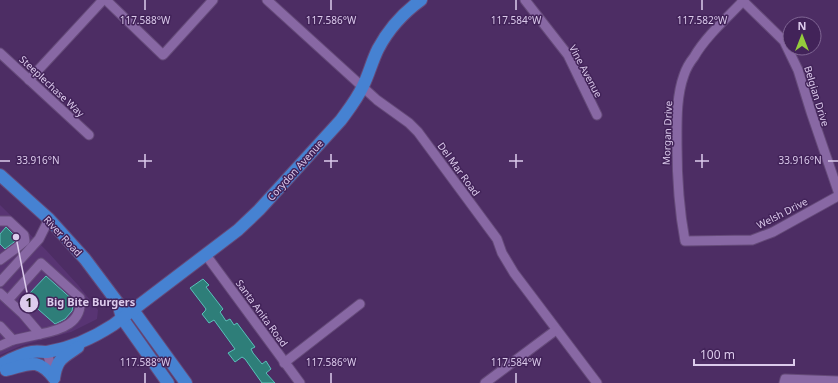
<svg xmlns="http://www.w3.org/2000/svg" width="838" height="383" viewBox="0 0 838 383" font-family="'Noto Sans',sans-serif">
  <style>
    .built { fill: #583473 }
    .building { fill: #2e7e79; stroke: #59c1b9 }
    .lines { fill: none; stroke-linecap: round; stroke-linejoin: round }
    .minor-casing { stroke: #654a79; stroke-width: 11 }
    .major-casing { stroke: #654a79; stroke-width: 14 }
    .minor { stroke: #8868a4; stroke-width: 9 }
    .major { stroke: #4682d2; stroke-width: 12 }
    .ticks { fill: none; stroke: #dccbec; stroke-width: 1.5 }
    .labels { text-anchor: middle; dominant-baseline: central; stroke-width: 3; stroke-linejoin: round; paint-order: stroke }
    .street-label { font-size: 10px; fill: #dccbec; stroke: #422359 }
    .ticks-label { font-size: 10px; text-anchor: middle; fill: #dccbec; stroke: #422359; stroke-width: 3; stroke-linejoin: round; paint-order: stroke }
    .leader { fill: none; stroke: #dccbec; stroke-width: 1.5 }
    .callout-dot { fill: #dccbec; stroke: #422359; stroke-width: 1.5 }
    .mark-label { font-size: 12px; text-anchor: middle; font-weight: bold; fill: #111 }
    .callout-label { font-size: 11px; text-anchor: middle; font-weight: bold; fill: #dccbec; stroke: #422359; stroke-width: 3; stroke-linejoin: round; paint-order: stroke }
  </style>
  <rect width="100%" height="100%" fill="#4d2d64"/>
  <path class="built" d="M 0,205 L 46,250 L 78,285 L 98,310 L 97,319 L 71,332 L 23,345 L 0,355 Z"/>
  <g class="building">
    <path d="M 6,227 L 18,239 L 5,249 L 0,244 L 0,234 Z"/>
    <path d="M 46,276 L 74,301 L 72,311 L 65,319 L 55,324 L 31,303 L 28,303 L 27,294 L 29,294 Z"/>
    <path d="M 203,279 L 209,285 L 206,287 L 223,309 L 220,312 L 226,321 L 230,319 L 234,325 L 237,323 L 255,347 L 251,349 L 253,353 L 262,364 L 266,361 L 271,369 L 266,373 L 275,383 L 262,383 L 245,359 L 242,357 L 235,362 L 228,353 L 235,349 L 214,320 L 209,323 L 202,314 L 205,311 L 206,309 L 190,288 Z"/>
  </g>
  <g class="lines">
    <g class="minor-casing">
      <g id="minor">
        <path d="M 106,0 L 163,55 L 213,0"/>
        <path d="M 267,0 L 377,100 L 409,123 L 418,132 L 497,239 L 502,253 L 514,273 L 597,383"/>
        <path d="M 525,0 L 568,55 L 597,115"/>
        <path d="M 742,0 L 784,41 L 798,70 L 811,112 L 838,191"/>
        <path d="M 744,0 C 728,17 706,36 694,57 C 690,62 686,69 684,75 C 676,97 677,122 677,145 C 677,178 679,209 685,241 L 752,240 L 773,232 L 838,196"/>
        <path d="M 0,53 L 89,135"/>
        <path d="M 29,80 L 103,0"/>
        <path d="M 0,221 L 9,221 L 24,235 L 25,241 L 15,249 L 0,260"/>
        <path d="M 206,255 L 300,383"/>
        <path d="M 0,282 L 39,239 L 49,219"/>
        <path d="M 0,293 L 23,314 L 40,334 L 13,340 L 0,346"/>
        <path d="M 8,300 L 41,263 L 80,298 C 83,323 61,330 40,334"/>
        <path d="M 0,326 L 13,340"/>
        <path d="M 47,352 L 54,377"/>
        <path d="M 284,363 L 360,304"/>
        <path d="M 485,383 L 556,330"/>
        <path d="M 784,383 L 785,379 L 838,381"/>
      </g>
    </g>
    <g class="major-casing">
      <g id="major">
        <path d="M 0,175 L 49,219 L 85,259 L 118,303 L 122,318 L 168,383"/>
        <path d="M 127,307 L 133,310 L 186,383"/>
        <path d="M 0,365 C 9,360 21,354 32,352 C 37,351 42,352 47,352 C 71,348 93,338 113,325 L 238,230 L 259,210 L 341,120 C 349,109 357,99 363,86 C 369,74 372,61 378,49 C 388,30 403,13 421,0"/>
        <path d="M 6,370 C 30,364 37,357 54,378"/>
        <path d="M 54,378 C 57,358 63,358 78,347"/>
      </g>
    </g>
    <use href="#minor" class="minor"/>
    <use href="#major" class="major"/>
  </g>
  <path class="ticks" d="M 145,0 L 145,10M 331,0 L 331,10M 516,0 L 516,10M 702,0 L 702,10M 145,154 L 145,168M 331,154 L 331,168M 516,154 L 516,168M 702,154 L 702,168M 0,161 L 10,161M 138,161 L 152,161M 324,161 L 338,161M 509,161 L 523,161M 695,161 L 709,161M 828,161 L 838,161M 145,373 L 145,383M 331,373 L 331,383M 516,373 L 516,383"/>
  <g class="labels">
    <g class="street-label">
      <text transform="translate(586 71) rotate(62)">Vine Avenue</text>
      <text transform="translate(52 86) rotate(43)">Steeplechase Way</text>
      <text transform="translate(817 96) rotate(73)">Belgian Drive</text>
      <text transform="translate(667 133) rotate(-88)">Morgan Drive</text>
      <text transform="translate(459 169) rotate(54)">Del Mar Road</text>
      <text transform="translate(295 170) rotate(-48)">Corydon Avenue</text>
      <text transform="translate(782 213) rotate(-27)">Welsh Drive</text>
      <text transform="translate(63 236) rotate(47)">River Road</text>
      <text transform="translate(262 313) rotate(54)">Santa Anita Road</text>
    </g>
  </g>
  <g class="ticks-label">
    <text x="145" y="24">117.588°W</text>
    <text x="331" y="24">117.586°W</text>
    <text x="516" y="24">117.584°W</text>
    <text x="702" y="24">117.582°W</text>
    <text x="38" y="164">33.916°N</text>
    <text x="800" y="164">33.916°N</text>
    <text x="145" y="366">117.588°W</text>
    <text x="331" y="366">117.586°W</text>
    <text x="516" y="366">117.584°W</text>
  </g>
  <path class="leader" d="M16 237L29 303"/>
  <g class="callout-dot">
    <circle cx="16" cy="237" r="4"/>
    <circle cx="29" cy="303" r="10"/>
  </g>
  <g class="mark-label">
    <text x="29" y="307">1</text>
  </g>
  <g class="callout-label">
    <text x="91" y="306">Big Bite Burgers</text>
  </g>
  <g transform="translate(802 36)"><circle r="19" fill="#422359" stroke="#806694"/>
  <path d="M0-3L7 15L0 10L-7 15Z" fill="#94cc3c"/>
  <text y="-6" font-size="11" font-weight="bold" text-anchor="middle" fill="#dccbec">N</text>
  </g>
  <path d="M694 359v6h100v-6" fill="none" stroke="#dccbec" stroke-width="2"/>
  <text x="700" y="359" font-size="12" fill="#dccbec" stroke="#422359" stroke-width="3" paint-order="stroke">100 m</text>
</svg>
